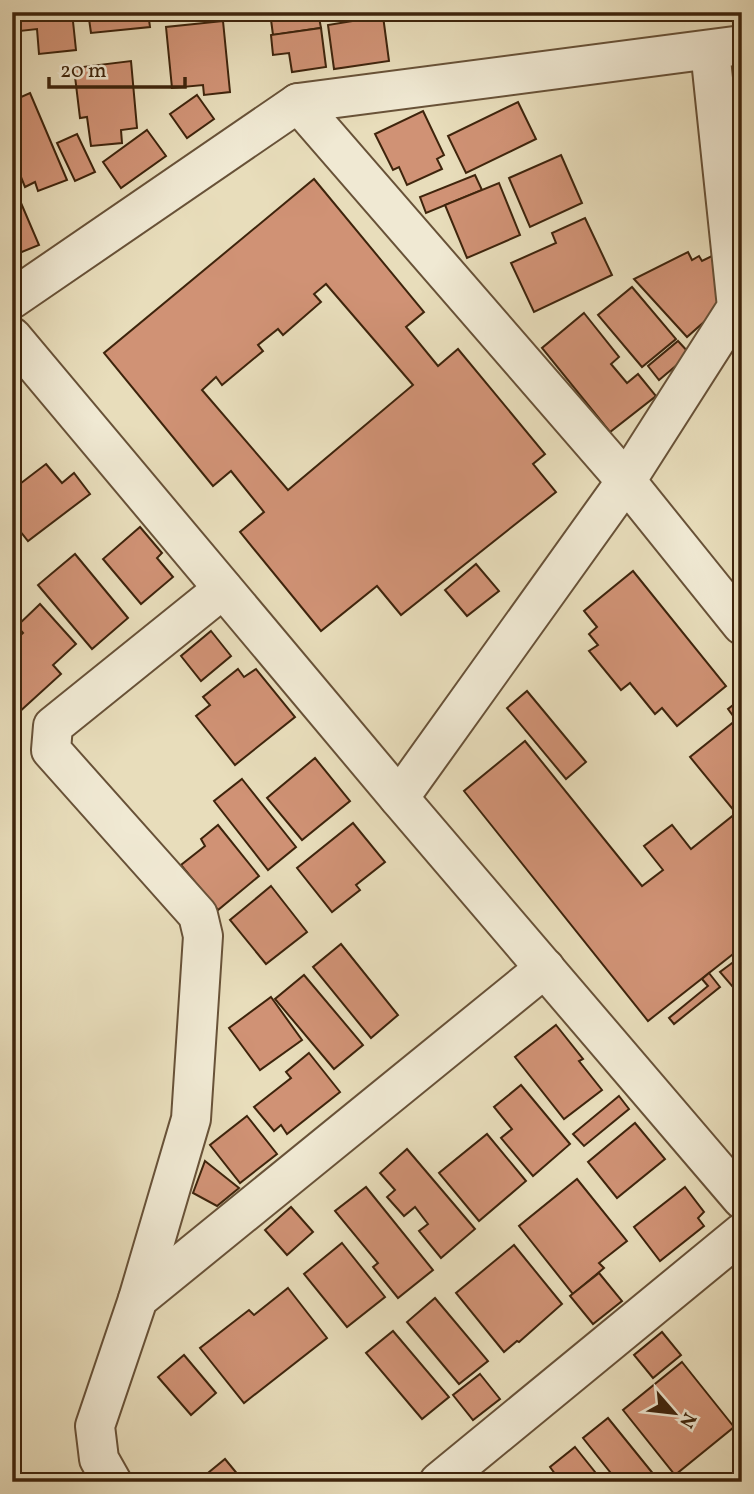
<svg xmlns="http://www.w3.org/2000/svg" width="754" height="1494" viewBox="0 0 754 1494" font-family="Vollkorn,serif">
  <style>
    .building { fill: #d09275; stroke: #3e240c; stroke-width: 2; fill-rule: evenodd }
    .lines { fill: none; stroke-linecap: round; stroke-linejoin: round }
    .street-casing { stroke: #685238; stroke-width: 42 }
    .street { stroke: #f0e9d3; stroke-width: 38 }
  </style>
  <rect width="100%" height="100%" fill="#e8ddbb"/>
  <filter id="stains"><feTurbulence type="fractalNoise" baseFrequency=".00286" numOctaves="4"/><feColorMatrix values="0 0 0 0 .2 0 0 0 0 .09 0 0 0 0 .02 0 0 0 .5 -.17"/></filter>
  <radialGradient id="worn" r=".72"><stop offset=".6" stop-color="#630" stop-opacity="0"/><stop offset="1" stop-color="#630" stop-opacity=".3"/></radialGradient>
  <g class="building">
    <path d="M 18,12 L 72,12 L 76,50 L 39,54 L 37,29 L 20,31 Z"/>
    <path d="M 88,12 L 148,12 L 150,27 L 91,33 Z"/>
    <path d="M 270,12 L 318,12 L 321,28 L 273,35 Z"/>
    <path d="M 332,12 L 374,12 L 374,14 L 333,20 Z"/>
    <path d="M 383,16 L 389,61 L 334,69 L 328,25 Z"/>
    <path d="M 223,21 L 230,92 L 204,95 L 203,85 L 172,88 L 166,27 Z"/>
    <path d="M 321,28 L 326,67 L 292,72 L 289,53 L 273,55 L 271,35 Z"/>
    <path d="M 131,61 L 137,128 L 121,130 L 122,143 L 91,146 L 87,117 L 80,118 L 74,68 Z"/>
    <path d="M 30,93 L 67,180 L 38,191 L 35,182 L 25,187 L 12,155 L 12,101 Z"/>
    <path d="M 197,95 L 214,119 L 187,138 L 170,114 Z"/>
    <path d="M 518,102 L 536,139 L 466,173 L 448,136 Z"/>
    <path d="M 423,111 L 444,155 L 437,159 L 442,169 L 407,185 L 399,167 L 393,170 L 375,134 Z"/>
    <path d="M 147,130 L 166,156 L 121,188 L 103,162 Z"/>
    <path d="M 77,134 L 95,172 L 75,181 L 57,143 Z"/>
    <path d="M 561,155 L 582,203 L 530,227 L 509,178 Z"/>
    <path d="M 475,175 L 482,190 L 426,213 L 420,197 Z"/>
    <path d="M 314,179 L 424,312 L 406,327 L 438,366 L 458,349 L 545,454 L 533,464 L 556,492 L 401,615 L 377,586 L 321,631 L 240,532 L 264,512 L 231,471 L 213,486 L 104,353 ZM 326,284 L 413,385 L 288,490 L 202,390 L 216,377 L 222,385 L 263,351 L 258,345 L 278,329 L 283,335 L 321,302 L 314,294 Z"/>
    <path d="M 12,182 L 39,245 L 12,256 Z"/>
    <path d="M 499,183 L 520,235 L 467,258 L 445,205 Z"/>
    <path d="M 585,218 L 612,275 L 534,312 L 511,263 L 556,243 L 552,233 Z"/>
    <path d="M 688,252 L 692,260 L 699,256 L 702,261 L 714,255 L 731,298 L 687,337 L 634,279 Z"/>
    <path d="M 632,287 L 676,339 L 642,367 L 598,315 Z"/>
    <path d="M 584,313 L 619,357 L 611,364 L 627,383 L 638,374 L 656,396 L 610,432 L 542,348 Z"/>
    <path d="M 678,341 L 690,354 L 659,380 L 648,366 Z"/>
    <path d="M 46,464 L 62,483 L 74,473 L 90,494 L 28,541 L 12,521 L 12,490 Z"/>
    <path d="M 140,527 L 162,553 L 157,558 L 173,577 L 141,604 L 103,559 Z"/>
    <path d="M 75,554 L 128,618 L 92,649 L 38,585 Z"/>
    <path d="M 476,564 L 499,591 L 467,616 L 445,590 Z"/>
    <path d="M 633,571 L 726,686 L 677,726 L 662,708 L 655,714 L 630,683 L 621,690 L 589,651 L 598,645 L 589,634 L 597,627 L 584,611 Z"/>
    <path d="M 40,604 L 76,644 L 53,665 L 61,674 L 17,714 L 12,708 L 12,643 L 23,633 L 17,626 Z"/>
    <path d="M 211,631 L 231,656 L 201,681 L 181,656 Z"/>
    <path d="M 238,669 L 244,677 L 256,669 L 295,717 L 235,765 L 196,716 L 210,705 L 203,697 Z"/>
    <path d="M 527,691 L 586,762 L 566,779 L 507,708 Z"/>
    <path d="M 742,698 L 742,947 L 648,1021 L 464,791 L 525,741 L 642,886 L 663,870 L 644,846 L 672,825 L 691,849 L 736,813 L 690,757 L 736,720 L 728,709 Z"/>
    <path d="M 315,758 L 350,801 L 302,840 L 267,798 Z"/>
    <path d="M 242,779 L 296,847 L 268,870 L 214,801 Z"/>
    <path d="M 353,823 L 385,862 L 356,885 L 360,890 L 332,912 L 297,868 Z"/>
    <path d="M 218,825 L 259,876 L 218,910 L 181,865 L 205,846 L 201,839 Z"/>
    <path d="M 271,886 L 307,932 L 266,964 L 230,920 Z"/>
    <path d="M 341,944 L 398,1015 L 371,1038 L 313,967 Z"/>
    <path d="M 732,963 L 742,974 L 742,979 L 732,986 L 720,972 Z"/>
    <path d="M 709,973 L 720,987 L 674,1024 L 669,1018 L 708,986 L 702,979 Z"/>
    <path d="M 304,975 L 363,1045 L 334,1069 L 275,999 Z"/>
    <path d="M 271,997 L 302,1040 L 260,1070 L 229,1028 Z"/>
    <path d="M 556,1025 L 583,1059 L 579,1061 L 602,1090 L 564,1119 L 515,1057 Z"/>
    <path d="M 309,1053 L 340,1092 L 287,1134 L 281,1125 L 274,1131 L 254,1107 L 291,1078 L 286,1072 Z"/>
    <path d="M 521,1085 L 570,1144 L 533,1176 L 501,1138 L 512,1129 L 494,1107 Z"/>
    <path d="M 619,1096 L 629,1109 L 584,1146 L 573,1134 Z"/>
    <path d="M 247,1116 L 277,1154 L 240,1183 L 210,1145 Z"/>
    <path d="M 635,1123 L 665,1159 L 617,1198 L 588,1162 Z"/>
    <path d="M 487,1134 L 526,1181 L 479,1221 L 439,1173 Z"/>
    <path d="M 407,1149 L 475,1229 L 441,1258 L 419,1231 L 428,1224 L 415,1207 L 404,1216 L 387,1197 L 395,1190 L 380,1173 Z"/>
    <path d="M 205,1161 L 239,1188 L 217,1206 L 193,1193 Z"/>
    <path d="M 577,1179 L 627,1241 L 599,1263 L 604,1268 L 573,1294 L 519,1226 Z"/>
    <path d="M 366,1187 L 433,1270 L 398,1298 L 373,1267 L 378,1263 L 335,1211 Z"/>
    <path d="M 685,1187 L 704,1212 L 698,1218 L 704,1226 L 660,1261 L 634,1227 Z"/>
    <path d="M 291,1207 L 313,1232 L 287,1255 L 265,1230 Z"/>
    <path d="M 342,1243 L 385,1297 L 347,1327 L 304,1274 Z"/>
    <path d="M 514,1245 L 562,1304 L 519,1342 L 517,1341 L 504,1352 L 456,1293 Z"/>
    <path d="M 599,1273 L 622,1301 L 593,1324 L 570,1296 Z"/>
    <path d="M 288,1288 L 327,1338 L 244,1403 L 200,1348 L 249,1310 L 254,1315 Z"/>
    <path d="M 435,1298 L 488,1361 L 459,1384 L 407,1322 Z"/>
    <path d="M 393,1331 L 449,1397 L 422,1419 L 366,1353 Z"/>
    <path d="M 662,1332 L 681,1355 L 653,1378 L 634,1355 Z"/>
    <path d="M 184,1355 L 216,1393 L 191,1415 L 158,1377 Z"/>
    <path d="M 682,1362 L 734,1427 L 675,1475 L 623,1410 Z"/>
    <path d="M 480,1374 L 500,1399 L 473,1420 L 453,1395 Z"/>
    <path d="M 608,1418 L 659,1481 L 658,1482 L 618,1482 L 583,1438 Z"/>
    <path d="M 575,1447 L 603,1482 L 561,1482 L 550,1467 Z"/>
    <path d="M 225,1459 L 244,1482 L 197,1482 Z"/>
  </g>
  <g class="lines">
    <g class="street-casing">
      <g id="street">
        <path d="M 742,45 L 298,103 L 626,481 L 742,625"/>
        <path d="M 12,299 L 298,103"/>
        <path d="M 12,337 L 399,798 L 742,1199"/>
        <path d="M 399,798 L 626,481 L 737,307 L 710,50"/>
        <path d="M 138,1299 L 191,1119 L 203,936 L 198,915 L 51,750 L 53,726 L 223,589"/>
        <path d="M 112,1482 L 99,1459 L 95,1426 L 138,1299 L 545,968"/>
        <path d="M 439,1482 L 742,1233"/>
      </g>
    </g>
    <use href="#street" class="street"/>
  </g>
  <rect width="754" height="1494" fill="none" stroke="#e8ddbb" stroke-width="42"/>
  <rect x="14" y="14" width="726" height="1466" fill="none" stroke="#3e240c" stroke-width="3.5"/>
  <rect x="21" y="21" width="712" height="1452" fill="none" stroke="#3e240c" stroke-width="2"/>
  <g transform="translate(674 1413) rotate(118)" stroke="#f0e9d3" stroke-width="5" paint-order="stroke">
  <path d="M0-5L12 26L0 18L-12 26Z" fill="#3e240c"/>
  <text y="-10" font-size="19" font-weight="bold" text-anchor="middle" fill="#3e240c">N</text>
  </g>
  <path d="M49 77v10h136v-10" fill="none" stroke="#3e240c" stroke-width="3.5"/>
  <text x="60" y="77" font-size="21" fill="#3e240c" stroke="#f0e9d3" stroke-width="5" paint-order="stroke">20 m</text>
  <rect width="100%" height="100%" filter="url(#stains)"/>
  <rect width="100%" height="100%" fill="url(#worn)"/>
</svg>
